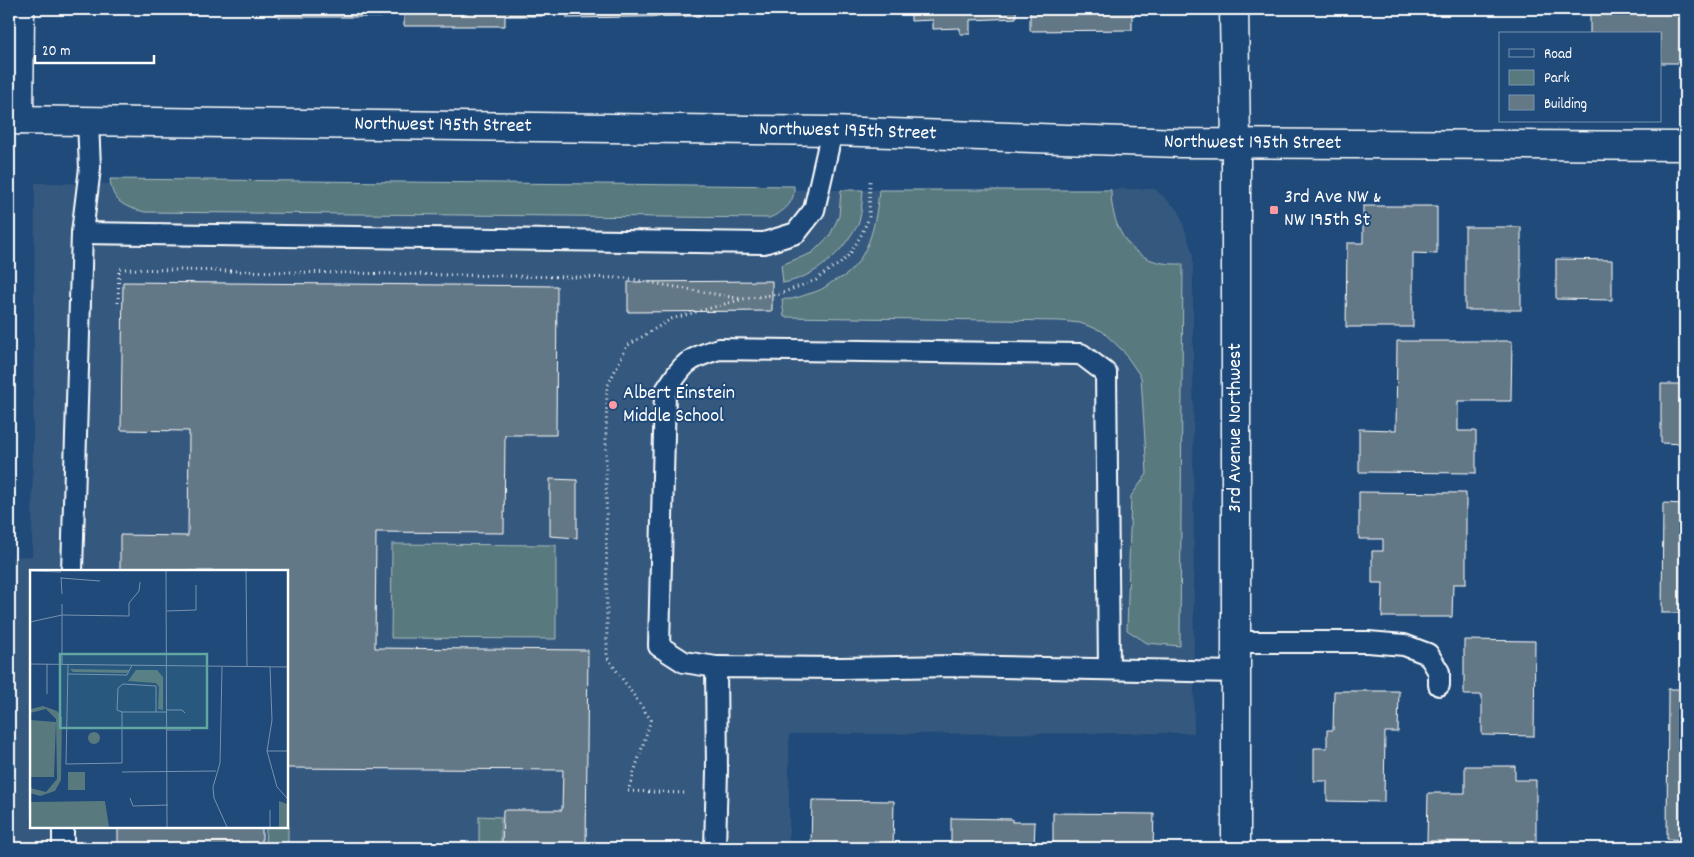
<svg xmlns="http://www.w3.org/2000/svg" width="1694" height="857" viewBox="0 0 1694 857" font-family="Dekko,sans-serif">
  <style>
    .built { fill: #34587e; fill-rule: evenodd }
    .green { fill: #587a7f; stroke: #acbcbf }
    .building { fill: #647886; stroke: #fff }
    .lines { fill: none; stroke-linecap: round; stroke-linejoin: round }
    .service-casing { stroke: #fff; stroke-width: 24 }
    .minor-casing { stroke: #fff; stroke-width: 31 }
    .tertiary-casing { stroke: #fff; stroke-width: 31 }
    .path { stroke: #fff; stroke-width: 3; stroke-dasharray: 1 4; stroke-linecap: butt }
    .service { stroke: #1f4a7a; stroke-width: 20 }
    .minor { stroke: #1f4a7a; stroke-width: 28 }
    .tertiary { stroke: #1f4a7a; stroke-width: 28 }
    .poi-dot { fill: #ff9aa2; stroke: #1f4a7a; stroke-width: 2 }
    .labels { text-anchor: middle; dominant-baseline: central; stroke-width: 4; stroke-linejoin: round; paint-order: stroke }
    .street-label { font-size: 20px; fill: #fff; stroke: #1f4a7a }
    .poi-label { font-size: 20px; fill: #fff; stroke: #1f4a7a; text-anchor: start }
    .inset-road { fill: none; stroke: #7992af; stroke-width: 1 }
    .view { fill: #63a6a1; fill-opacity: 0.15; stroke: #63a6a1; stroke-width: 2.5 }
    .inset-edge { fill: none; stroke: #fff; stroke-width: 2.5 }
  </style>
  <rect width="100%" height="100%" fill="#1f4a7a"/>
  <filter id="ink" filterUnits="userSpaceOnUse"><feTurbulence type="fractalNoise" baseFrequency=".02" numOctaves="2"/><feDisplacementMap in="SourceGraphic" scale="10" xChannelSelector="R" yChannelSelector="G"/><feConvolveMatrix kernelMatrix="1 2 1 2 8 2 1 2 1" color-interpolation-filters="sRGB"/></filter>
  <g filter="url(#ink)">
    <path class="built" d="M 35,183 L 841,190 L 1155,189 L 1179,211 L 1193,254 L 1194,733 L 789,734 L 789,848 L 9,848 L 9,557 L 32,556 ZM 31,571 L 286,571 L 286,826 L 31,826 Z"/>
    <g class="green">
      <path d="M 110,179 L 794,186 C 795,203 784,212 769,218 L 145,212 C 124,207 112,202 110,179 Z"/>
      <path d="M 841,190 L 863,190 C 862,200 862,212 859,222 C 858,226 854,231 851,235 C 836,259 811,278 783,283 L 781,265 L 812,253 L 830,235 L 839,216 Z"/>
      <path d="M 879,190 L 1111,190 C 1111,223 1126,257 1163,263 C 1169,264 1176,264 1183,264 L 1180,646 L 1147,643 L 1127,630 L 1131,496 L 1147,474 L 1141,377 L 1123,351 L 1102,331 L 1080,323 L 1061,321 L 784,317 L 782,299 C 793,300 799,297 808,294 C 819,291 823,289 832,282 C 837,279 842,278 846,275 C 871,253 876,221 879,190 Z"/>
      <path d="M 392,544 L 556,545 L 556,639 L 391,638 Z"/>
      <path d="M 9,729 L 15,730 L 14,848 L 9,848 Z"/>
      <path d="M 479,816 L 501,817 L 501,848 L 479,848 Z"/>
      <path d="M 286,820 L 288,820 L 288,848 L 265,848 L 266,826 L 286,826 Z"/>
    </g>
    <g class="building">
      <path d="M 243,9 L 382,9 L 382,17 L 279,17 L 279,10 L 243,10 Z"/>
      <path d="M 404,9 L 542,9 L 542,16 L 505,16 L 505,26 L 404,26 Z"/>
      <path d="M 567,9 L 700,9 L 700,16 L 567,18 Z"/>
      <path d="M 874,9 L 1016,9 L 1016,18 L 970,20 L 970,34 L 960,34 L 960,28 L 933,29 L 933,20 L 911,21 L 911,12 L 874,13 Z"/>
      <path d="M 1030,9 L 1132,9 L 1132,30 L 1030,31 Z"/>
      <path d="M 1626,9 L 1685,9 L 1685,63 L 1660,63 L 1660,34 L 1590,34 L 1590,11 L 1626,11 Z"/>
      <path d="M 1363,206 L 1437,206 L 1437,254 L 1413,253 L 1413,327 L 1346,327 L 1347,243 L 1363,243 Z"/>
      <rect x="1465" y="227" width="56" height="83"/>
      <path d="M 1556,259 L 1612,260 L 1612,300 L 1556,299 Z"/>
      <path d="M 772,281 L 772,311 L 628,312 L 628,282 Z"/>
      <path d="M 123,282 L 557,286 L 556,435 L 505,435 L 504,533 L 376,532 L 375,648 L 588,650 L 586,848 L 502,848 L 503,810 L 562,810 L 563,770 L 286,768 L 286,571 L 120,571 L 120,535 L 188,536 L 189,431 L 121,430 Z"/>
      <path d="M 1397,341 L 1512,341 L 1511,401 L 1458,401 L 1458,431 L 1476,431 L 1476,473 L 1359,472 L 1359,429 L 1396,430 Z"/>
      <path d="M 1685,354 L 1685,444 L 1661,443 L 1661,384 L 1685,384 Z"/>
      <path d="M 550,479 L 577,480 L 577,538 L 550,536 Z"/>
      <path d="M 1359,492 L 1466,493 L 1466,584 L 1453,584 L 1452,617 L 1382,617 L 1383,583 L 1372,583 L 1372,551 L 1383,551 L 1383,539 L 1359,539 Z"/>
      <path d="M 1663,503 L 1685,504 L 1685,613 L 1662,613 Z"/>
      <path d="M 1464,640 L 1535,641 L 1534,736 L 1482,735 L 1482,695 L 1464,695 Z"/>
      <path d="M 1668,689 L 1685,689 L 1685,840 L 1667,839 Z"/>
      <path d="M 1334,691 L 1399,691 L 1398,732 L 1385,732 L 1384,802 L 1327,801 L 1327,781 L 1314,781 L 1314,748 L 1327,748 L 1327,730 L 1333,730 Z"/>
      <path d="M 1465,766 L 1515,766 L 1515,780 L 1536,780 L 1536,842 L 1427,841 L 1428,793 L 1465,793 Z"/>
      <path d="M 812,800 L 894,801 L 893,848 L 811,848 Z"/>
      <path d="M 1053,813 L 1154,814 L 1153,848 L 1053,848 Z"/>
      <path d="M 951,818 L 1012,819 L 1012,822 L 1035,822 L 1034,848 L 951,848 Z"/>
      <rect x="118" y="826" width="144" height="22"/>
    </g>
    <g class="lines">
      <g class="service-casing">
        <g id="service">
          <path d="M 82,233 L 764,243 L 796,233 L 814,210 L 832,131"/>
          <path d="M 72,571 L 82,233 L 90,168 L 88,121"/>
          <path d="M 1236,642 L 1368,642 L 1404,645 L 1428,654 L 1439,672 L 1439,685"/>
          <path d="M 716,667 L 684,662 L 659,646 L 665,392 C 684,363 686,359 719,349 L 1081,354 L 1106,373 L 1109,669"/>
          <path d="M 63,848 L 63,826"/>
          <path d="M 715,848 L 717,771 L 716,667 L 842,668 L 953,666 L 1236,672"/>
        </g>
      </g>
      <g class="minor-casing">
        <path id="minor" d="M 19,120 L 20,9"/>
      </g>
      <g class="tertiary-casing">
        <g id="tertiary">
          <path d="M 1234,9 L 1236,144 L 1236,848"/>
          <path id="s1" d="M 9,120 L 832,131 L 1181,143 L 1685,146"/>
        </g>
      </g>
      <g class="path">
        <path d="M 118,303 L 119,269 L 626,278 L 742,299"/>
        <path d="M 684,793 L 628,791 L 651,720 L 607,657 L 606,436 L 607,387 L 627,346 L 671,319 L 743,299 L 779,294 L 816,280 L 830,269 L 840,264 L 850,254 L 861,235 L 869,218 L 870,181"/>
      </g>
      <use href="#service" class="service"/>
      <use href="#minor" class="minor"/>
      <use href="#tertiary" class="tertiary"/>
    </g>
  </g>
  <g class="poi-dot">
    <rect x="1269" y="205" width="10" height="10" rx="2.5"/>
    <circle cx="613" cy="405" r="5"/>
  </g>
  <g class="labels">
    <g class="street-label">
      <text stroke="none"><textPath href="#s1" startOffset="434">Northwest 195th Street</textPath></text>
      <text stroke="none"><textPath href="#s1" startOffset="839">Northwest 195th Street</textPath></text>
      <text stroke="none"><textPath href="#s1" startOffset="1244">Northwest 195th Street</textPath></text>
      <text transform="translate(1236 428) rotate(-90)">3rd Avenue Northwest</text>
    </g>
    <g class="poi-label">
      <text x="1284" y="198">3rd Ave NW &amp;<tspan x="1284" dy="23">NW 195th St</tspan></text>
      <text x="623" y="394">Albert Einstein<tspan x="623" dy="23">Middle School</tspan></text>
    </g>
  </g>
  <g transform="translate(30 570)">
    <rect width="258" height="258" fill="#1f4a7a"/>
    <path d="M 40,99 L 99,100 L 97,103 L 43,102 ZM 106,100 L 127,100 L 133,107 L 133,140 L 128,139 L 129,117 L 126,113 L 98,111 ZM 13,136 L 27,141 L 32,147 L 31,210 L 25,221 L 10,226 L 0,223 L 0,218 L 16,222 L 27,209 L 26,149 L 16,139 L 0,143 L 1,139 ZM 0,150 L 26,152 L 24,207 L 0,207 ZM58 168a6 6 0 1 1 12 0a6 6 0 1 1-12 0ZM 38,202 L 55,202 L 55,220 L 38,220 ZM 75,231 L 79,257 L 0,257 L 0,232 ZM 249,231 L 257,234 L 257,257 L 249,257 Z" fill="#587a7f"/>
    <path class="inset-road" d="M 136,0 L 137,257M 216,0 L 217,97M 0,1 L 31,2M 31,7 L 32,24M 31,8 L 70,11M 137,41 L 166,40 L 166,15M 0,52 L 32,45 L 99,46 L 99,33 L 109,21 L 110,12M 0,94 L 258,97M 32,94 L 32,34M 38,94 L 36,194 L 92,193 L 92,142 L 137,142M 192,97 L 190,193 L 183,217 L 184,228 L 197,257M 240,97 L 242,150 L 237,181 L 247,217 L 258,229M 38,104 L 97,105 L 102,95M 17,124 L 17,94M 137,140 L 152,140 L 155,143M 92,142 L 87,140 L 88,118 L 93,114 L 126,116 L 126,142M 137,160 L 161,160M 237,181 L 258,181M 92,202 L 186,201M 100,228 L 103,236 L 138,235M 240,257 L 240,240"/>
    <path class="view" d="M 30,84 L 177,84 L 177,158 L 30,158 Z"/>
    <rect width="258" height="258" class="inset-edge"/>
  </g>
  <rect width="1694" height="857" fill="none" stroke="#1f4a7a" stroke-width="30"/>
  <rect x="15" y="15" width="1664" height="827" fill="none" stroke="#fff" stroke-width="2" filter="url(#ink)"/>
  <rect x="1499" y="32" width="162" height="90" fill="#1f4a7a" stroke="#7992af"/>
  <rect x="1509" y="49" width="25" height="8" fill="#1f4a7a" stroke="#7992af"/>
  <text x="1544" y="58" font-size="15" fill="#ffffff">Road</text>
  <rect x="1509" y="70" width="25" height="15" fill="#587a7f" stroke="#7992af"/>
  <text x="1544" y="82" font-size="15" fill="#ffffff">Park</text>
  <rect x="1509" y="95" width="25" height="15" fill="#647886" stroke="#7992af"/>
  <text x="1544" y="108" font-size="15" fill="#ffffff">Building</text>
  <path d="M35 55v8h119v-8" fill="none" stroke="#ffffff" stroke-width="2.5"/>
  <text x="42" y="55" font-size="15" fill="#ffffff" stroke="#1f4a7a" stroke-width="4" paint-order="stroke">20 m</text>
</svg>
